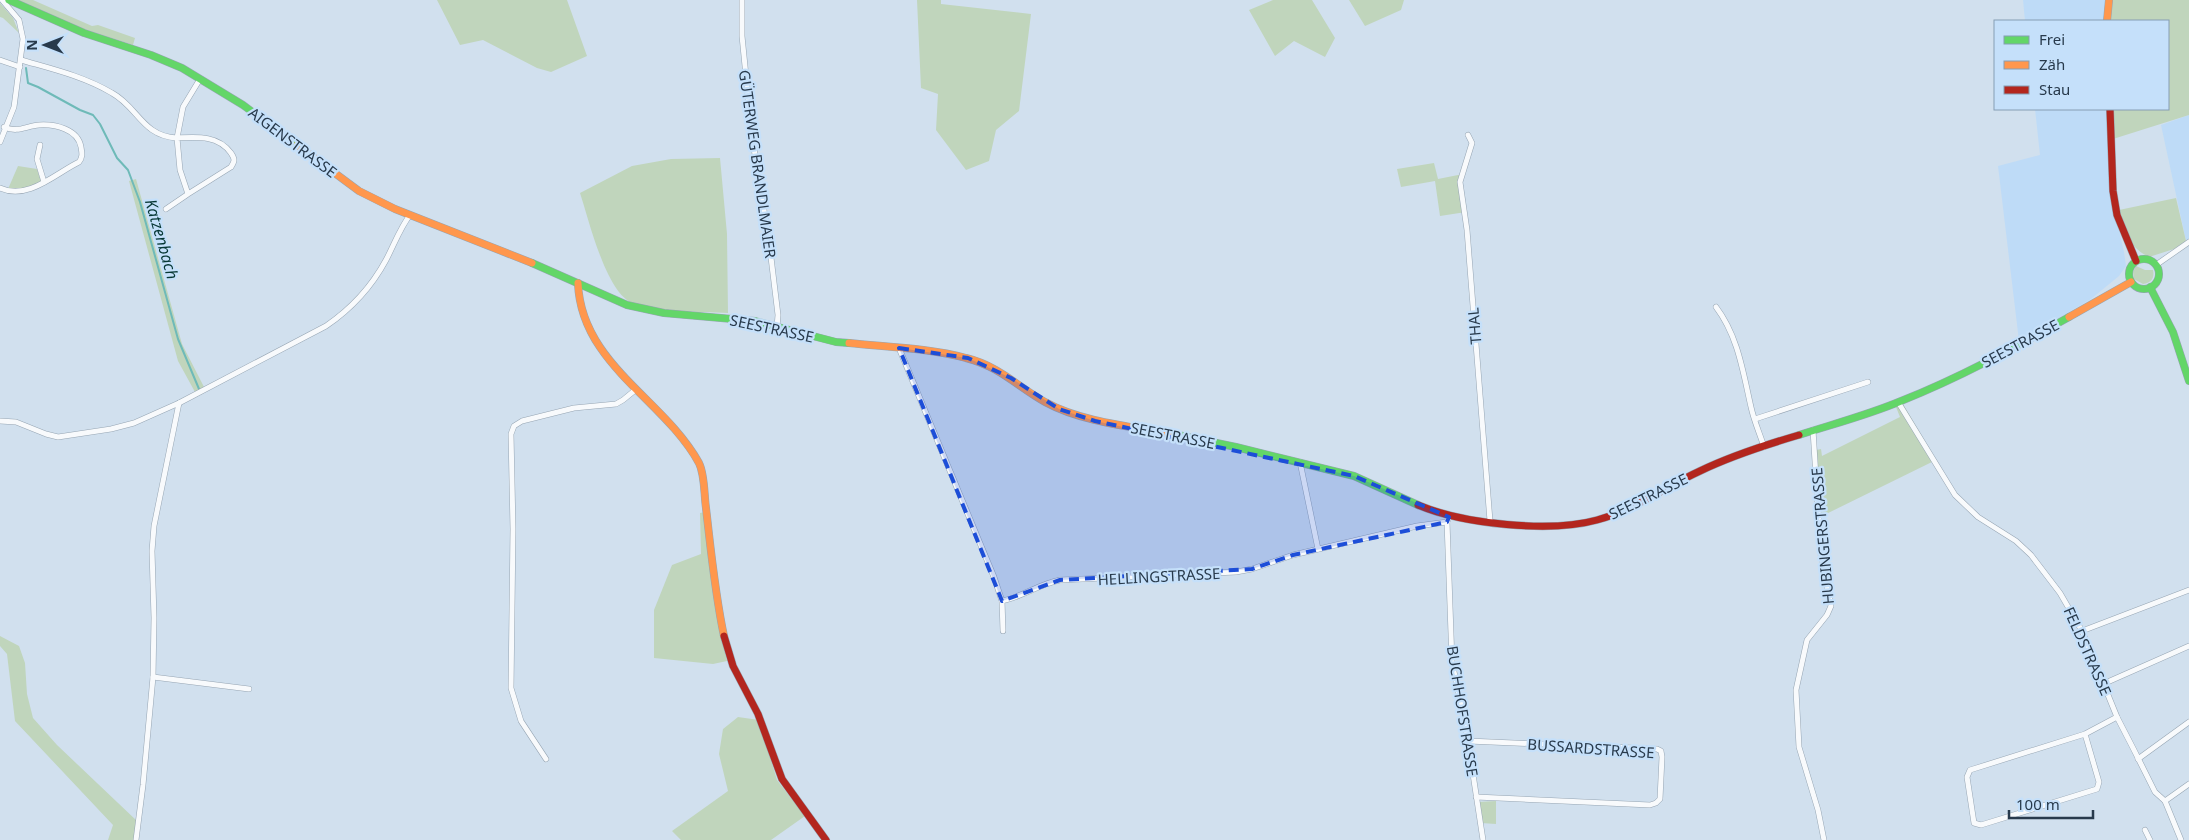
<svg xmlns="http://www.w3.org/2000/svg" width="2189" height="840" viewBox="0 0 2189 840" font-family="'Noto Sans',sans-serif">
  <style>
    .built { fill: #bedbf7 }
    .green { fill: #c0d5bc }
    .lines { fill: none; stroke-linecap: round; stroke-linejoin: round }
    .stream { stroke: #6ebab8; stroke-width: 2 }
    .street-casing { stroke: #96a5b3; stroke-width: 6 }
    .fast-casing { stroke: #96a5b3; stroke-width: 8 }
    .slow-casing { stroke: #96a5b3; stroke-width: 8 }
    .jam-casing { stroke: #96a5b3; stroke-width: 8 }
    .street { stroke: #f8fafc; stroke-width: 5 }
    .fast { stroke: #63d668; stroke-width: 7 }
    .slow { stroke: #ff974d; stroke-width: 7 }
    .jam { stroke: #b3261e; stroke-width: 7 }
    .marked { fill: #1d4ed8; fill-opacity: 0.2; stroke: #1d4ed8; stroke-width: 4; stroke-dasharray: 10 6; stroke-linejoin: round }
    .labels { text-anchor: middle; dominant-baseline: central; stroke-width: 4.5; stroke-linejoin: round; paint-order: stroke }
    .street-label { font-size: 15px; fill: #283a4c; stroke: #c5e0fa }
    .water-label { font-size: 16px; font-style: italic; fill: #063734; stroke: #c5e0fa }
  </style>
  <rect width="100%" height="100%" fill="#d1e0ee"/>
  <g class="built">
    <path d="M 2023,0 L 2106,0 L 2104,21 L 2025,21 Z"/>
    <path d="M 2035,109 L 2107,109 L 2111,195 L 2124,252 L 2126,266 L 2119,276 L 2091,299 L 2019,341 L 1998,166 L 2040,155 Z"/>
    <path d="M 2189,115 L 2189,239 L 2186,241 L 2161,125 Z"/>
  </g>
  <g class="green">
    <path d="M 14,0 L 33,0 L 92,26 L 98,25 L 135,38 L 133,45 L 86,30 Z"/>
    <path d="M 437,0 L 567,0 L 587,56 L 551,72 L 537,68 L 483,40 L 460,45 Z"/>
    <path d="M 917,0 L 941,0 L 941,4 L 1031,14 L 1019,111 L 996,130 L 989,161 L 966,170 L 936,130 L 938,94 L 921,88 Z"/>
    <path d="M 1273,0 L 1312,0 L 1335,38 L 1325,57 L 1294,41 L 1275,56 L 1249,10 Z"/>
    <path d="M 1349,0 L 1404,0 L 1401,10 L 1365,26 Z"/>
    <path d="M 2111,0 L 2189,0 L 2189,115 L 2113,139 L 2112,109 L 2168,109 L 2168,21 L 2109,21 Z"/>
    <path d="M 0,3 L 13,18 L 19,33 L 3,18 L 0,17 Z"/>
    <path d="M 720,158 L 727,234 L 728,313 C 698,311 662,314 634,304 C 606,294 589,220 580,193 L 632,166 L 671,159 Z"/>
    <path d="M 1434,163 L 1438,179 L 1463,174 L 1461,191 L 1466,212 L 1440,216 L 1435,181 L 1401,187 L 1397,169 Z"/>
    <path d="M 18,166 L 37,169 L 41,181 L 28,188 L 8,189 Z"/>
    <path d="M 136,179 L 182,344 L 204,387 L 195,392 L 178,361 L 129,181 Z"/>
    <path d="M 2176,198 L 2186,241 L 2174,249 L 2149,257 C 2128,247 2126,231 2119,210 Z"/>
    <path d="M 2136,266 L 2145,270 L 2153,270 C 2155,278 2151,283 2143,284 L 2134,279 L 2133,272 Z"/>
    <path d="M 1903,404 L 1936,460 L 1820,517 L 1816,450 L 1821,449 L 1822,456 L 1900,417 L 1896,407 Z"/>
    <path d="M 705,512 L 718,622 L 727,661 L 713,664 L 654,658 L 654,610 L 672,565 L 701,554 L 700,513 Z"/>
    <path d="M 0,636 L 19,646 L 25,663 L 27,694 L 33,718 L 57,745 L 137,821 L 134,840 L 108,840 L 113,825 L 15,721 L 7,654 L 0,646 Z"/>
    <path d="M 738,717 L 759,720 L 777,780 L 805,816 L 771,840 L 681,840 L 672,831 L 728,791 L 719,754 L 723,729 Z"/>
    <path d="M 1496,801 L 1496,824 L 1481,823 L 1478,802 Z"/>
  </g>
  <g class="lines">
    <path class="stream" d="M 26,68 L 28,83 L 38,87 L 80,110 L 93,115 L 100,124 L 117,158 L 128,170 L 140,202 L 178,339 L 199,389"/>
    <g class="street-casing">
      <g id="street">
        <path d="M 742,0 L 742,36 L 752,136 L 769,241 L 778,315 L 777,327"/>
        <path d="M 0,60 L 20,67"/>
        <path d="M 21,60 C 52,69 83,76 112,93 C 138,107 142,136 177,138 L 183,107 L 200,79"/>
        <path d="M 1468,135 L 1472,143 L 1460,182 L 1467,230 L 1490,521"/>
        <path d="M 0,142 L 14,107 L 23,39 L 19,20 L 2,0"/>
        <path d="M 40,145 L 37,159 L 44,182"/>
        <path d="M 0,188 C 28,201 56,173 79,162 C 83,157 82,153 81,147 C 78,129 55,124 39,125 C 26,126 18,133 4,127"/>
        <path d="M 166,209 L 188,194 L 180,170 L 177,138 C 197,137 218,135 231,153 C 235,159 235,161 231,167 L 188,194"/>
        <path d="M 2156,265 L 2189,242"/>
        <path d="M 1716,307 C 1738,336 1743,372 1751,407 C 1754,421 1760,434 1764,447"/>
        <path d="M 899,348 L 994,577 L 1002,601 L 1003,631"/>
        <path d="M 1898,402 L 1955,495 L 1978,517 L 2016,541 L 2031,555 L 2060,593 L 2082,631 L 2117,717 L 2134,750 L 2155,792 L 2165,801"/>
        <path d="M 1755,419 L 1868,382"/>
        <path d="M 0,421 L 16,422 L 46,434 L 58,437 L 111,429 L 134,423 L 179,403 L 326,326 C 351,309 372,286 386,260 C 394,245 400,228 410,215"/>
        <path d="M 1813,430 L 1821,556 L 1831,606 L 1827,615 L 1807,640 L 1796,690 L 1799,747 L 1818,810 L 1824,840"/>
        <path d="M 1300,462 L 1318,549"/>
        <path d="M 1447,522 L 1452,662 L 1466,728 L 1483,840"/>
        <path d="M 1002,601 C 1022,597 1039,584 1060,580 L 1236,572 L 1252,569 L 1293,555 L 1417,526 L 1447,522 L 1449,517"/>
        <path d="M 2082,631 L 2189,590"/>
        <path d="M 153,677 L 249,689"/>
        <path d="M 2103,684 L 2189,646"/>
        <path d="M 2085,734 L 2099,782 L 2097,789 L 1981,825 L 1974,823 L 1967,777 L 1970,770 L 2085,734 L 2117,717"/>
        <path d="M 1468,741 L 1657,749 L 1661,751 L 1662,757 L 1660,799 L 1656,803 L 1650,805 L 1476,797"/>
        <path d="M 546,759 L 521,721 L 511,688 L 513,529 L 511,434 L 514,426 L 522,421 L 574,408 L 616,404 L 623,400 L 634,391"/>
        <path d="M 2138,759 L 2189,722"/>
        <path d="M 2165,801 L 2181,840"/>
        <path d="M 2165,801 L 2189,784"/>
        <path d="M 2145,830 L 2150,840"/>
        <path d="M 136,840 L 143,785 L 153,677 L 154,618 L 152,551 L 154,526 L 179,403"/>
      </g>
    </g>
    <g class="fast-casing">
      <g id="fast">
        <path d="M 9,0 L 84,33 L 151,55 L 182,68 L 243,105 L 297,145"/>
        <circle cx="2144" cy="274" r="15"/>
        <path d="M 532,263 L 627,305 L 664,313 L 755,321 L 836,342 L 849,343"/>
        <path d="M 2150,287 L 2173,332 L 2189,381"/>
        <path d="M 1178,435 L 1236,447 L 1354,476 L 1418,505"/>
        <path d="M 1799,435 C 1833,424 1868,415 1901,401 C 1959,378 2014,348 2069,317"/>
      </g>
    </g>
    <g class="slow-casing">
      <g id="slow">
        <path d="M 2107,21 L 2109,0"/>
        <path d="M 297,145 L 359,191 L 395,209 L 532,263"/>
        <path d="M 578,283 C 581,364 664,399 699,463 C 705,475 704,495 706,508 C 711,551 715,594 724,636"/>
        <path d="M 2069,317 L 2131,282"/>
        <path d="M 849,343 C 887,347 929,348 966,358 C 999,366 1018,387 1045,402 C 1083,423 1136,427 1178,435"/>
      </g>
    </g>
    <g class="jam-casing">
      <g id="jam">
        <path d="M 2110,109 L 2113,191 L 2117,215 L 2136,261"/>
        <path d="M 1418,505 C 1463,524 1550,533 1597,520 C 1634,510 1665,487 1700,471 C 1731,456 1765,445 1799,435"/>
        <path d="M 724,636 L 733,666 L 758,714 L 782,779 L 826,840"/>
      </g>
    </g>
    <use href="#street" class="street"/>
    <use href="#fast" class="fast"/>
    <use href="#slow" class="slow"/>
    <use href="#jam" class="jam"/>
  </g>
  <path class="marked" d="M 899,348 L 968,358 L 1011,378 L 1059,409 L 1095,421 L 1354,476 L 1449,517 L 1447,522 L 1293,555 L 1252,569 L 1060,580 L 1002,601 Z"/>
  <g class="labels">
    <g class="street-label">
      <text transform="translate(293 142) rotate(37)">AIGENSTRASSE</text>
      <text transform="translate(758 164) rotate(82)">GÜTERWEG BRANDLMAIER</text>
      <text transform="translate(1474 326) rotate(-95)">THAL</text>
      <text transform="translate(772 328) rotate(12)">SEESTRASSE</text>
      <text transform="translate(2020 343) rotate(-28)">SEESTRASSE</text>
      <text transform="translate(1173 435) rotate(11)">SEESTRASSE</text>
      <text transform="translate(1648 496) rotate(-26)">SEESTRASSE</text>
      <text transform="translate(1822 536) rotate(-95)">HUBINGERSTRASSE</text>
      <text transform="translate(1159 576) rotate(-3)">HELLINGSTRASSE</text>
      <text transform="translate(2088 651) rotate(66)">FELDSTRASSE</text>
      <text transform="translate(1463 711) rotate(81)">BUCHHOFSTRASSE</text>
      <text transform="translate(1591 748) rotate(4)">BUSSARDSTRASSE</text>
    </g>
    <g class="water-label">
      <text transform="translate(162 239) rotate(74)">Katzenbach</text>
    </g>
  </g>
  <rect x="1994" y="20" width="175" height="90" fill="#c5e0fa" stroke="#869eb4"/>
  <rect x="2004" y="36" width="25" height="8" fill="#63d668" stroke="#869eb4"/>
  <text x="2039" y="45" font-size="15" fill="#283a4c">Frei</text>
  <rect x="2004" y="61" width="25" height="8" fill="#ff974d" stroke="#869eb4"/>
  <text x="2039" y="70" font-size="15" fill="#283a4c">Zäh</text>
  <rect x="2004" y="86" width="25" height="8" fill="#b3261e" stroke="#869eb4"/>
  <text x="2039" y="95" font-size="15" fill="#283a4c">Stau</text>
  <g transform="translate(45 45) rotate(270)" stroke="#c5e0fa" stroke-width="4" paint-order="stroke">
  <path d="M0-4L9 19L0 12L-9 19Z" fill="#283a4c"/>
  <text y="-8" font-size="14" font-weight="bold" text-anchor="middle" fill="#283a4c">N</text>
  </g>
  <path d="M2009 810v8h84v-8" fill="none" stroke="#283a4c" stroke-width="2.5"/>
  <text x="2016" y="810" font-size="15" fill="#283a4c" stroke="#c5e0fa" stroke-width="4" paint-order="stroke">100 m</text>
</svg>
